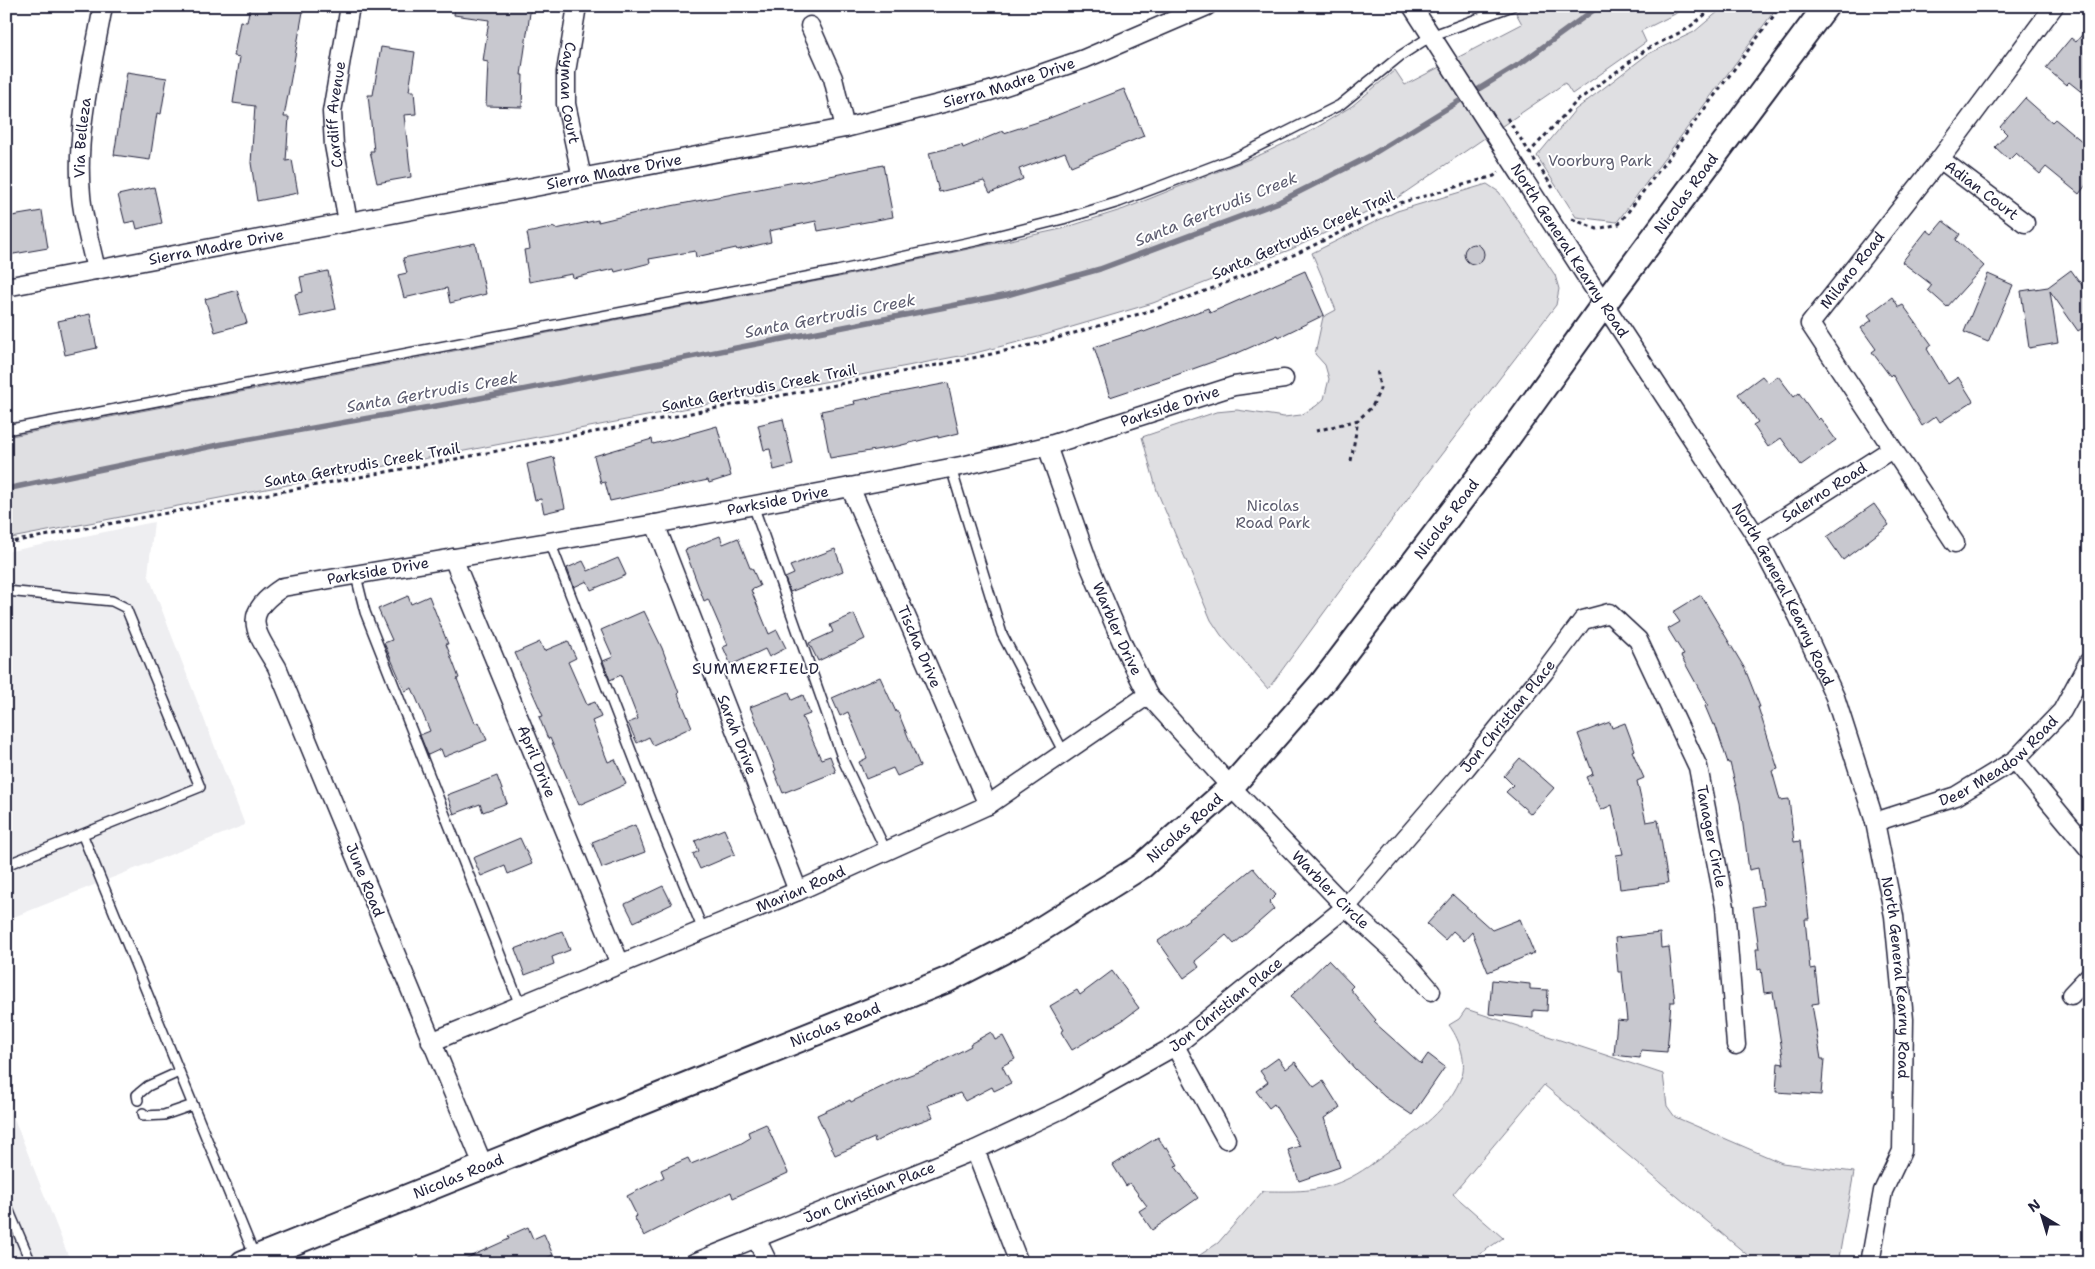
<svg xmlns="http://www.w3.org/2000/svg" width="2095" height="1269" viewBox="0 0 2095 1269" font-family="'Shantell Sans',sans-serif">
  <style>
    .built { fill: #eeeef1 }
    .green { fill: #dfdfe2; stroke: #80808e }
    .lines { fill: none; stroke-linecap: round; stroke-linejoin: round }
    .stream { stroke: #7a7a88; stroke-width: 5.5 }
    .building { fill: #c8c8cf; stroke: #22223b }
    .service-casing { stroke: #22223b; stroke-width: 12 }
    .minor-casing { stroke: #22223b; stroke-width: 21 }
    .secondary-casing { stroke: #22223b; stroke-width: 28 }
    .path { stroke: #22223b; stroke-width: 3; stroke-dasharray: 4 4; stroke-linecap: butt }
    .service { stroke: #fff; stroke-width: 9 }
    .minor { stroke: #fff; stroke-width: 18 }
    .secondary { stroke: #fff; stroke-width: 24 }
    .labels { text-anchor: middle; dominant-baseline: central; stroke-width: 4; stroke-linejoin: round; paint-order: stroke }
    .street-label { font-size: 15px; fill: #22223b; stroke: #fff }
    .park-label { font-size: 15px; fill: #5b5b6d; stroke: #fff }
    .water-label { font-size: 16px; font-style: italic; fill: #5c5c6f; stroke: #fff }
    .neighbourhood-label { font-size: 16px; letter-spacing: 1px; fill: #22223b; stroke: #fff }
  </style>
  <rect width="100%" height="100%" fill="#fff"/>
  <filter id="ink" filterUnits="userSpaceOnUse"><feTurbulence type="fractalNoise" baseFrequency=".02" numOctaves="2"/><feDisplacementMap in="SourceGraphic" scale="10" xChannelSelector="R" yChannelSelector="G"/><feConvolveMatrix kernelMatrix="1 2 1 2 8 2 1 2 1" color-interpolation-filters="sRGB"/></filter>
  <g filter="url(#ink)">
    <g class="built">
      <path d="M 154,522 L 148,574 L 245,825 L 6,920 L 6,552 Z"/>
      <path d="M 6,1098 L 71,1263 L 6,1263 Z"/>
    </g>
    <g class="green">
      <path d="M 1525,6 L 1685,6 L 1675,14 L 1641,31 L 1646,42 L 1572,94 L 1565,83 L 1397,198 L 1292,249 L 1153,303 L 1038,337 L 975,353 L 6,539 L 6,437 L 839,277 L 1061,229 L 1124,209 L 1181,186 L 1262,154 L 1311,131 L 1352,106 L 1395,70 L 1405,85 L 1522,24 L 1516,13 Z"/>
      <path d="M 1725,6 L 1778,6 L 1617,222 L 1576,217 L 1537,156 L 1575,110 L 1648,54 L 1694,32 Z"/>
      <path d="M 1487,184 L 1499,192 L 1555,275 L 1559,289 L 1556,305 L 1411,494 L 1268,689 L 1221,635 L 1211,620 L 1157,491 L 1142,437 L 1216,412 L 1237,410 L 1284,417 L 1301,415 L 1316,406 L 1324,399 L 1329,379 L 1325,365 L 1315,354 L 1323,317 L 1336,310 L 1312,253 L 1397,211 Z"/>
      <path d="M 1466,1009 L 1663,1074 L 1667,1106 L 1675,1117 L 1782,1163 L 1854,1172 L 1838,1263 L 1757,1263 L 1544,1085 L 1453,1194 L 1503,1238 L 1467,1263 L 1188,1263 L 1218,1243 L 1263,1191 C 1294,1191 1317,1193 1345,1180 C 1361,1173 1376,1161 1390,1151 C 1417,1131 1450,1109 1462,1075 C 1467,1059 1458,1037 1449,1025 L 1459,1019 Z"/>
    </g>
    <g class="lines">
      <path class="stream" d="M 6,489 L 223,444 L 470,400 L 1007,295 L 1100,269 L 1279,202 L 1368,157 L 1521,63 L 1599,6"/>
    </g>
    <g class="building">
      <path d="M 250,6 L 304,6 L 284,117 L 289,117 L 286,161 L 292,160 L 298,193 L 257,201 L 251,163 L 255,106 L 233,103 L 240,57 L 234,56 L 240,21 L 247,22 Z"/>
      <path d="M 455,6 L 531,6 L 521,75 L 523,75 L 522,107 L 486,106 L 488,62 L 483,61 L 489,20 L 454,15 Z"/>
      <path d="M 2089,26 L 2089,98 L 2069,82 L 2066,85 L 2046,68 L 2071,38 L 2076,42 Z"/>
      <path d="M 381,47 L 415,52 L 409,91 L 414,91 L 416,114 L 404,115 L 411,177 L 377,183 L 370,151 L 374,151 L 368,95 L 373,95 Z"/>
      <path d="M 127,72 L 167,78 L 161,114 L 157,113 L 150,160 L 114,155 Z"/>
      <path d="M 1124,89 L 1144,136 L 1071,166 L 1065,152 L 1019,169 L 1023,179 L 990,193 L 984,181 L 939,192 L 929,153 L 962,145 L 963,148 L 1003,131 L 1004,133 L 1047,119 Z"/>
      <path d="M 2025,98 L 2052,122 L 2055,119 L 2089,147 L 2089,181 L 2079,194 L 2046,167 L 2040,174 L 2016,153 L 2009,160 L 1995,147 L 2007,134 L 2000,127 Z"/>
      <path d="M 883,165 L 893,217 L 818,231 L 816,221 L 769,231 L 771,242 L 737,250 L 736,248 L 696,257 L 695,251 L 649,259 L 650,263 L 615,272 L 614,269 L 573,278 L 572,274 L 529,282 L 524,250 L 530,249 L 527,233 L 555,227 L 556,229 L 598,220 L 598,222 L 640,212 L 800,181 L 801,182 Z"/>
      <path d="M 154,187 L 162,223 L 137,229 L 135,221 L 125,223 L 118,195 Z"/>
      <path d="M 42,211 L 48,248 L 8,255 L 6,217 Z"/>
      <path d="M 1943,221 L 1960,234 L 1956,240 L 1984,266 L 1947,307 L 1928,290 L 1932,285 L 1902,262 L 1927,230 L 1932,234 Z"/>
      <path d="M 475,243 L 486,294 L 450,303 L 447,288 L 404,298 L 398,275 L 407,273 L 403,258 Z"/>
      <circle cx="1474" cy="254" r="10"/>
      <path d="M 2071,270 L 2089,295 L 2089,324 L 2078,331 L 2050,291 L 2058,343 L 2029,348 L 2021,291 L 2048,287 Z"/>
      <path d="M 328,271 L 336,309 L 300,317 L 295,294 L 303,292 L 300,277 Z"/>
      <path d="M 1305,271 L 1324,315 L 1279,337 L 1278,335 L 1240,352 L 1176,375 L 1110,397 L 1094,347 L 1143,331 L 1144,332 L 1208,308 L 1210,313 Z"/>
      <path d="M 1988,274 L 2013,285 L 1988,342 L 1964,332 Z"/>
      <path d="M 237,290 L 247,323 L 215,332 L 205,299 Z"/>
      <path d="M 1892,297 L 1899,307 L 1903,305 L 1932,345 L 1927,349 L 1948,384 L 1958,377 L 1973,401 L 1940,422 L 1936,416 L 1922,426 L 1892,374 L 1890,376 L 1872,352 L 1876,349 L 1861,328 L 1872,320 L 1868,315 Z"/>
      <path d="M 90,314 L 97,348 L 65,355 L 58,321 Z"/>
      <path d="M 1762,376 L 1768,383 L 1778,376 L 1794,397 L 1799,393 L 1818,420 L 1820,418 L 1836,440 L 1801,465 L 1781,438 L 1768,447 L 1753,425 L 1758,422 L 1738,394 Z"/>
      <path d="M 948,383 L 959,433 L 938,438 L 938,436 L 898,446 L 830,458 L 821,411 L 855,404 L 854,401 Z"/>
      <path d="M 783,419 L 793,465 L 774,470 L 770,449 L 764,450 L 758,425 Z"/>
      <path d="M 717,426 L 731,476 L 709,483 L 708,480 L 610,501 L 605,482 L 601,483 L 594,456 L 652,439 L 653,444 L 690,435 L 689,434 Z"/>
      <path d="M 554,457 L 565,508 L 544,513 L 541,499 L 535,500 L 527,464 Z"/>
      <path d="M 1874,504 L 1889,525 L 1843,560 L 1827,537 Z"/>
      <path d="M 720,536 L 723,544 L 738,538 L 750,568 L 752,568 L 760,586 L 751,590 L 769,634 L 777,630 L 786,648 L 769,657 L 765,649 L 731,665 L 723,647 L 728,645 L 708,599 L 704,601 L 685,550 Z"/>
      <path d="M 835,549 L 843,571 L 790,592 L 785,578 L 794,574 L 790,566 Z"/>
      <path d="M 618,558 L 626,575 L 591,590 L 587,581 L 574,587 L 567,568 L 583,561 L 588,571 Z"/>
      <path d="M 1701,595 L 1745,669 L 1760,707 L 1758,707 L 1778,769 L 1772,771 L 1780,800 L 1789,799 L 1794,842 L 1800,841 L 1809,919 L 1805,919 L 1810,969 L 1815,968 L 1819,1003 L 1812,1004 L 1821,1059 L 1824,1059 L 1821,1095 L 1776,1092 L 1778,1063 L 1784,1064 L 1773,992 L 1764,993 L 1761,969 L 1758,970 L 1756,949 L 1759,949 L 1753,907 L 1764,905 L 1758,868 L 1749,870 L 1740,803 L 1730,763 L 1728,763 L 1715,724 L 1713,725 L 1705,706 L 1708,705 L 1681,656 L 1684,655 L 1668,629 L 1680,622 L 1673,612 Z"/>
      <path d="M 408,596 L 411,604 L 429,596 L 448,644 L 446,644 L 459,678 L 457,679 L 475,723 L 479,722 L 487,740 L 444,757 L 441,749 L 428,755 L 420,735 L 430,731 L 412,688 L 405,691 L 384,643 L 392,640 L 378,609 Z"/>
      <path d="M 644,611 L 662,648 L 679,693 L 678,694 L 692,727 L 653,745 L 649,737 L 637,743 L 628,723 L 638,719 L 621,675 L 610,680 L 603,661 L 613,657 L 601,630 Z"/>
      <path d="M 854,614 L 865,639 L 818,661 L 809,643 L 833,632 L 830,625 Z"/>
      <path d="M 568,641 L 576,658 L 568,662 L 587,705 L 595,702 L 601,717 L 592,721 L 608,762 L 615,759 L 626,784 L 579,805 L 550,738 L 548,739 L 539,717 L 543,716 L 515,653 L 540,642 L 544,651 Z"/>
      <path d="M 880,677 L 896,712 L 898,712 L 920,766 L 897,776 L 893,768 L 866,779 L 859,762 L 867,758 L 848,712 L 840,716 L 832,698 Z"/>
      <path d="M 789,692 L 792,700 L 803,695 L 810,714 L 802,717 L 821,759 L 830,756 L 836,772 L 783,793 L 774,771 L 776,770 L 750,707 Z"/>
      <path d="M 1610,722 L 1612,728 L 1625,723 L 1635,750 L 1632,751 L 1644,778 L 1637,781 L 1646,822 L 1658,820 L 1668,883 L 1620,889 L 1616,855 L 1623,854 L 1612,805 L 1601,810 L 1586,777 L 1593,774 L 1578,734 Z"/>
      <path d="M 1520,758 L 1554,788 L 1531,814 L 1506,792 L 1513,785 L 1504,776 Z"/>
      <path d="M 497,776 L 507,803 L 483,812 L 480,804 L 454,814 L 447,795 Z"/>
      <path d="M 635,825 L 645,852 L 602,868 L 592,842 Z"/>
      <path d="M 724,829 L 735,854 L 700,869 L 693,854 L 699,851 L 695,841 Z"/>
      <path d="M 520,838 L 532,864 L 508,874 L 505,866 L 481,876 L 473,858 Z"/>
      <path d="M 1253,868 L 1276,895 L 1269,902 L 1274,909 L 1234,944 L 1226,935 L 1195,961 L 1199,967 L 1184,978 L 1158,941 L 1195,915 Z"/>
      <path d="M 663,886 L 672,904 L 634,922 L 625,904 Z"/>
      <path d="M 1453,895 L 1492,930 L 1520,919 L 1534,953 L 1488,972 L 1472,932 L 1464,941 L 1453,931 L 1445,940 L 1427,924 Z"/>
      <path d="M 562,931 L 570,950 L 552,957 L 554,964 L 525,975 L 515,949 Z"/>
      <path d="M 1660,933 L 1661,948 L 1669,947 L 1675,1002 L 1671,1002 L 1667,1052 L 1641,1050 L 1640,1058 L 1614,1055 L 1617,1020 L 1627,1021 L 1622,972 L 1618,972 L 1615,938 Z"/>
      <path d="M 1328,960 L 1353,986 L 1350,989 L 1376,1020 L 1374,1022 L 1421,1064 L 1428,1054 L 1445,1067 L 1412,1115 L 1385,1097 L 1355,1069 L 1291,996 Z"/>
      <path d="M 1112,971 L 1139,1008 L 1123,1020 L 1072,1050 L 1061,1032 L 1064,1030 L 1050,1006 L 1077,990 L 1080,995 Z"/>
      <path d="M 1492,980 L 1530,984 L 1530,989 L 1548,990 L 1547,1011 L 1533,1010 L 1533,1018 L 1489,1014 Z"/>
      <path d="M 991,1032 L 995,1040 L 1003,1036 L 1015,1059 L 1002,1066 L 1011,1083 L 994,1091 L 992,1087 L 965,1101 L 960,1093 L 928,1105 L 933,1117 L 900,1129 L 875,1142 L 874,1138 L 835,1155 L 817,1115 L 850,1100 L 851,1102 L 896,1080 L 929,1068 L 971,1046 L 970,1044 Z"/>
      <path d="M 1278,1058 L 1286,1069 L 1295,1062 L 1314,1087 L 1323,1081 L 1340,1108 L 1324,1118 L 1340,1167 L 1299,1181 L 1288,1150 L 1300,1146 L 1274,1104 L 1269,1108 L 1256,1091 L 1268,1082 L 1260,1071 Z"/>
      <path d="M 766,1124 L 788,1173 L 733,1198 L 731,1192 L 644,1236 L 634,1217 L 637,1216 L 627,1196 L 664,1177 L 661,1170 L 688,1158 L 691,1164 L 740,1144 L 750,1138 L 748,1132 Z"/>
      <path d="M 1158,1137 L 1165,1148 L 1167,1147 L 1178,1165 L 1175,1166 L 1198,1198 L 1152,1230 L 1139,1211 L 1147,1206 L 1130,1183 L 1126,1186 L 1113,1165 Z"/>
      <path d="M 528,1227 L 533,1239 L 544,1234 L 553,1255 L 535,1263 L 456,1263 L 509,1239 L 508,1236 Z"/>
    </g>
    <g class="lines">
      <g class="service-casing">
        <g id="service">
          <path d="M 6,430 L 837,271 L 980,240 L 1063,219 L 1119,202 L 1237,157 L 1340,105 L 1400,56 L 1431,36 L 1512,6"/>
          <path d="M 951,468 L 1002,634 L 1064,753"/>
          <path d="M 753,505 L 843,760 L 886,851"/>
          <path d="M 550,542 L 663,833 L 703,930"/>
          <path d="M 356,576 L 365,612 L 520,1005"/>
          <path d="M 6,591 L 112,601 L 126,608 L 200,787 L 6,865"/>
          <path d="M 83,836 L 255,1257"/>
          <path d="M 138,1100 L 137,1095 L 148,1086 L 179,1072"/>
          <path d="M 143,1113 L 144,1116 L 164,1115 L 193,1105"/>
          <path d="M 6,1204 L 31,1263"/>
        </g>
      </g>
      <g class="minor-casing">
        <g id="minor">
          <path id="s1" d="M 577,6 L 566,72 L 566,104 L 582,178"/>
          <path id="s2" d="M 1412,6 L 1604,304 L 1756,536 L 1798,616 L 1835,697 L 1875,822 L 1894,916 L 1904,1019 L 1902,1151 L 1883,1191 L 1870,1263"/>
          <path d="M 810,26 L 833,78 L 845,128"/>
          <path id="s3" d="M 1940,159 L 2025,223"/>
          <path id="s4" d="M 348,222 L 334,145 L 332,112 L 350,6"/>
          <path id="s5" d="M 96,270 C 91,246 83,220 81,195 C 75,132 92,68 103,6"/>
          <path id="s6" d="M 6,287 L 845,128 L 990,91 L 1032,77 L 1084,59 L 1207,6"/>
          <path id="s7" d="M 1047,446 L 1088,562 L 1124,647 L 1148,695 L 1231,787 L 1346,907 L 1406,962 L 1431,991"/>
          <path id="s8" d="M 850,487 L 988,805"/>
          <path id="s9" d="M 655,524 L 798,891"/>
          <path id="s10" d="M 1756,536 L 1892,449"/>
          <path id="s11" d="M 1955,543 L 1810,324 L 1940,159 L 2054,6"/>
          <path id="s12" d="M 453,558 L 620,964"/>
          <path d="M 2015,760 L 2089,849"/>
          <path id="s13" d="M 1875,822 L 1956,796 L 2015,760 L 2062,711 L 2089,661"/>
          <path d="M 2071,995 L 2089,976"/>
          <path id="s14" d="M 431,1042 L 798,891 L 988,805 L 1148,695"/>
          <path d="M 1175,1046 L 1226,1139"/>
          <path d="M 975,1150 L 1019,1263"/>
          <path id="s15" d="M 483,1165 L 277,667 C 255,630 240,615 283,587 L 655,524 L 966,465 L 1047,446 L 1234,386 L 1284,379"/>
          <path d="M 756,1238 L 768,1263"/>
          <path id="s16" d="M 694,1263 L 975,1150 L 1066,1107 L 1175,1046 L 1346,907 L 1465,769 L 1544,672 L 1583,620 L 1609,613 L 1638,640 L 1698,767 L 1725,907 L 1736,1045"/>
        </g>
      </g>
      <g class="secondary-casing">
        <g id="secondary">
          <path id="s17" d="M 243,1263 L 947,980 L 1019,943 L 1142,866 L 1231,787 L 1322,683 L 1499,450 L 1604,304 L 1826,6"/>
        </g>
      </g>
      <g class="path">
        <path d="M 1507,118 L 1553,188"/>
        <path d="M 1528,154 L 1577,101 L 1647,49 L 1687,29 L 1716,6"/>
        <path d="M 1572,219 L 1597,229 L 1619,224 L 1781,6"/>
        <path d="M 1316,431 L 1358,420 L 1372,407 L 1380,389 L 1377,369"/>
        <path d="M 1351,461 L 1358,420"/>
        <path d="M 6,543 L 456,459 L 978,357 L 1040,343 L 1156,309 L 1216,287 L 1296,254 L 1400,203 L 1494,176 L 1499,172"/>
      </g>
      <use href="#service" class="service"/>
      <use href="#minor" class="minor"/>
      <use href="#secondary" class="secondary"/>
    </g>
  </g>
  <g class="labels">
    <g class="street-label">
      <text stroke="none"><textPath href="#s6" startOffset="1024">Sierra Madre Drive</textPath></text>
      <text stroke="none"><textPath href="#s1" startOffset="88">Cayman Court</textPath></text>
      <text stroke="none"><textPath href="#s4" startOffset="109">Cardiff Avenue</textPath></text>
      <text stroke="none"><textPath href="#s5" startOffset="134">Via Belleza</textPath></text>
      <text stroke="none"><textPath href="#s6" startOffset="619">Sierra Madre Drive</textPath></text>
      <text stroke="none"><textPath href="#s3" startOffset="52">Adian Court</textPath></text>
      <text stroke="none"><textPath href="#s17" startOffset="1852">Nicolas Road</textPath></text>
      <text transform="translate(1303 235) rotate(-24)">Santa Gertrudis Creek Trail</text>
      <text stroke="none"><textPath href="#s6" startOffset="214">Sierra Madre Drive</textPath></text>
      <text stroke="none"><textPath href="#s2" startOffset="291">North General Kearny Road</textPath></text>
      <text stroke="none"><textPath href="#s11" startOffset="331">Milano Road</textPath></text>
      <text transform="translate(759 388) rotate(-11)">Santa Gertrudis Creek Trail</text>
      <text stroke="none"><textPath href="#s15" startOffset="1542">Parkside Drive</textPath></text>
      <text transform="translate(362 465) rotate(-10)">Santa Gertrudis Creek Trail</text>
      <text stroke="none"><textPath href="#s10" startOffset="81">Salerno Road</textPath></text>
      <text stroke="none"><textPath href="#s15" startOffset="1138">Parkside Drive</textPath></text>
      <text stroke="none"><textPath href="#s17" startOffset="1448">Nicolas Road</textPath></text>
      <text stroke="none"><textPath href="#s15" startOffset="732">Parkside Drive</textPath></text>
      <text stroke="none"><textPath href="#s2" startOffset="696">North General Kearny Road</textPath></text>
      <text stroke="none"><textPath href="#s7" startOffset="196">Warbler Drive</textPath></text>
      <text stroke="none"><textPath href="#s8" startOffset="174">Tischa Drive</textPath></text>
      <text stroke="none"><textPath href="#s16" startOffset="999">Jon Christian Place</textPath></text>
      <text stroke="none"><textPath href="#s9" startOffset="226">Sarah Drive</textPath></text>
      <text stroke="none"><textPath href="#s13" startOffset="140">Deer Meadow Road</textPath></text>
      <text stroke="none"><textPath href="#s12" startOffset="220">April Drive</textPath></text>
      <text stroke="none"><textPath href="#s17" startOffset="1042">Nicolas Road</textPath></text>
      <text stroke="none"><textPath href="#s16" startOffset="1399">Tanager Circle</textPath></text>
      <text transform="translate(365 880) rotate(68)">June Road</text>
      <text stroke="none"><textPath href="#s14" startOffset="400">Marian Road</textPath></text>
      <text stroke="none"><textPath href="#s7" startOffset="536">Warbler Circle</textPath></text>
      <text stroke="none"><textPath href="#s2" startOffset="1100">North General Kearny Road</textPath></text>
      <text stroke="none"><textPath href="#s16" startOffset="594">Jon Christian Place</textPath></text>
      <text stroke="none"><textPath href="#s17" startOffset="638">Nicolas Road</textPath></text>
      <text stroke="none"><textPath href="#s17" startOffset="232">Nicolas Road</textPath></text>
      <text stroke="none"><textPath href="#s16" startOffset="189">Jon Christian Place</textPath></text>
    </g>
    <g class="park-label">
      <text x="1600" y="161">Voorburg Park</text>
      <text x="1273" y="506">Nicolas<tspan x="1273" dy="17">Road Park</tspan></text>
    </g>
    <g class="water-label">
      <text transform="translate(1216 209) rotate(-22)">Santa Gertrudis Creek</text>
      <text transform="translate(830 316) rotate(-11)">Santa Gertrudis Creek</text>
      <text transform="translate(432 392) rotate(-10)">Santa Gertrudis Creek</text>
    </g>
    <g class="neighbourhood-label">
      <text x="756" y="668">SUMMERFIELD</text>
    </g>
  </g>
  <rect width="2095" height="1269" fill="none" stroke="#fff" stroke-width="25"/>
  <rect x="12" y="12" width="2070" height="1244" fill="none" stroke="#22223b" stroke-width="2" filter="url(#ink)"/>
  <g transform="translate(2042 1216) rotate(322)" stroke="#ffffff" stroke-width="4" paint-order="stroke">
  <path d="M0-4L9 19L0 12L-9 19Z" fill="#22223b"/>
  <text y="-8" font-size="14" font-weight="bold" text-anchor="middle" fill="#22223b">N</text>
  </g>
</svg>
